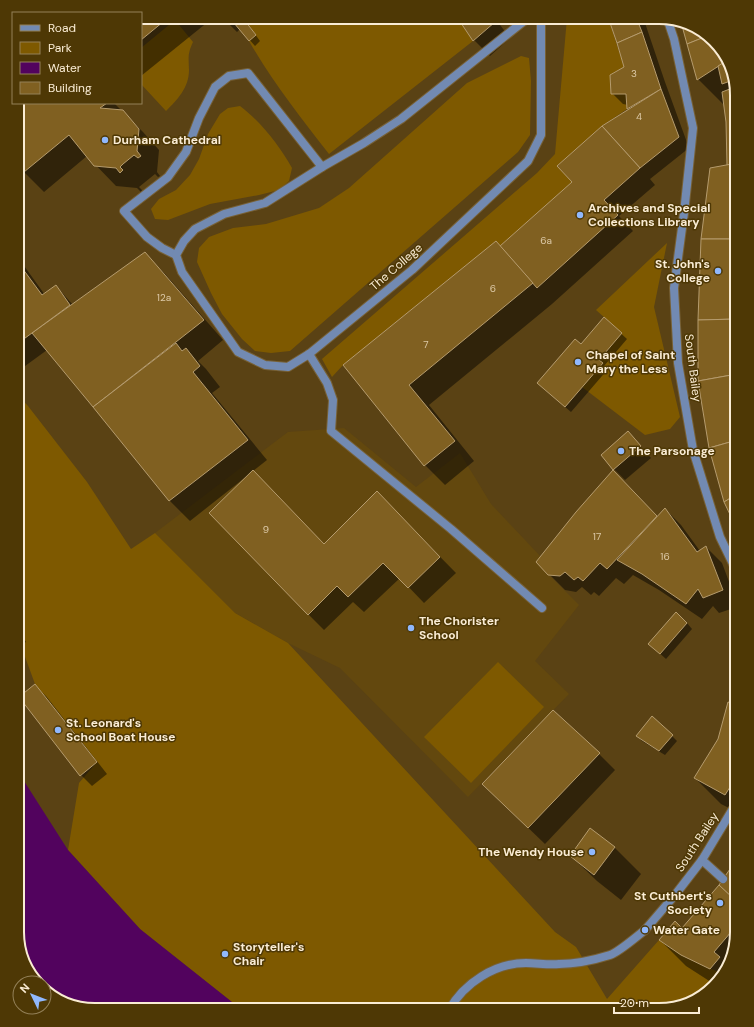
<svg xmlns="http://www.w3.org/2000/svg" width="754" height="1027" viewBox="0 0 754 1027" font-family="'DM Sans',sans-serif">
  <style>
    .built { fill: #63480e }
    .green { fill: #7e5900 }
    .water { fill: #52035e }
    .shadow { fill: #0007 }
    .building { fill: #806021; stroke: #b59b6d }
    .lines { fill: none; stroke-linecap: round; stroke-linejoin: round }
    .service-casing { stroke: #776137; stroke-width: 10 }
    .pedestrian-casing { stroke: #776137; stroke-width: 10 }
    .minor-casing { stroke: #776137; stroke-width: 10 }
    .service { stroke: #728ab2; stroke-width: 8 }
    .pedestrian { stroke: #728ab2; stroke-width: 8 }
    .minor { stroke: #728ab2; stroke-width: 8 }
    .poi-dot { fill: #90b8fd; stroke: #4e3805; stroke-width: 1.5 }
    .labels { text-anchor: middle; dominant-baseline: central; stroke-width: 3; stroke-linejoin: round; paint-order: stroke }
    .number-label { font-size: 10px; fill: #dcc9a7 }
    .poi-label { font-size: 12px; font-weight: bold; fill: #faecd4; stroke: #4e3805; text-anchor: start }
    .street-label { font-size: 12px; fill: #faecd4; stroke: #4e3805 }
    .rim { fill: none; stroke: #faecd4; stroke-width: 2 }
  </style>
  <rect width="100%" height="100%" fill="#5a4214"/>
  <path class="built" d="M 344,428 L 416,487 L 460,453 L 491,504 L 541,557 L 536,562 L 579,605 L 535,661 L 569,694 L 468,797 L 340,668 L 288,643 L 235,613 L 155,533 L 288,432 Z"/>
  <g class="green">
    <path d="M 242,17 L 457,17 L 473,41 L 329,154 C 301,118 272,81 249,41 L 256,35 Z"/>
    <path d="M 570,17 L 608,17 L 624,67 L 610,75 L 611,94 L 626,94 L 627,109 L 602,126 L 557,166 L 572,182 L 500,246 L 496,241 L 343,365 L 332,377 L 322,359 L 537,173 L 555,154 L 567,18 Z"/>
    <path d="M 175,20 L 193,42 C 187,55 189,57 189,70 C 189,88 177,100 166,111 L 141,84 L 141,48 Z"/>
    <path d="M 521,56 L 529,58 L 531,81 L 530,135 L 518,152 L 290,351 L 271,353 L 255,351 L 242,339 L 222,314 L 211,293 L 197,262 L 199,248 L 209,237 L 233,228 L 266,224 L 319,208 L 349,188 L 467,83 Z"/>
    <path d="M 240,106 C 261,122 279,145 292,168 L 289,181 L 279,190 L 259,195 L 210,204 L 168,220 L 155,219 L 151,209 L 159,199 L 176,190 L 190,175 L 199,159 L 208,134 L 220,114 L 228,108 Z"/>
    <path d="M 667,243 L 654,307 L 680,417 L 670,429 L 645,435 L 582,387 L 603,363 L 599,360 L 622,333 L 596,310 Z"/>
    <path d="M 17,394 L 28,406 L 87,482 L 131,549 L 155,533 L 235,613 L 288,643 L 555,932 L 576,947 L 607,999 L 659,940 C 679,954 700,967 724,973 L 698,999 L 660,1010 L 242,1010 L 141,930 L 68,850 L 79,783 L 97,762 L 35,684 L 17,635 Z"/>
    <path d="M 498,662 L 544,707 L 471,783 L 424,737 Z"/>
  </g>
  <path class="water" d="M 17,770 L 68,850 L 140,929 L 242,1010 L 90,1010 L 56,999 L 44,988 L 44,983 L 39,983 L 28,971 L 17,932 Z"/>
  <g class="shadow">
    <path d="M 141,17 L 214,17 L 141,76 Z"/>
    <path d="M 222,17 L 255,17 L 247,23 L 260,41 L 255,46 L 240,29 L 237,32 Z"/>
    <path d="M 458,17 L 494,17 L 510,38 L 490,56 L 474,40 Z"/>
    <path d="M 609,17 L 643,17 L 665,82 L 689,148 L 650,179 L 655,185 L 619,216 L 633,231 L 552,304 L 429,405 L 474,461 L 445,485 L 425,465 L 344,365 L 501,247 L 573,182 L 628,110 L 628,105 L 623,104 L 612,93 L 625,68 Z"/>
    <path d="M 683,23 L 698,28 L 726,56 L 737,95 L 737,528 L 727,122 L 724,105 L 698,79 Z"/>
    <path d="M 17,103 L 114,103 L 143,132 L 159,150 L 157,172 L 160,176 L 158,177 L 155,174 L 139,187 L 142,190 L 141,192 L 137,188 L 116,186 L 87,156 L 44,192 L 24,172 Z"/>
    <path d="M 145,254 L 165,274 L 223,340 L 198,361 L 206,369 L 220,387 L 212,393 L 267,460 L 253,471 L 324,545 L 393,509 L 456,573 L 424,603 L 400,578 L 364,612 L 353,602 L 324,630 L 308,614 L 247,476 L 190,521 L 170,501 L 47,350 L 21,369 L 17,365 L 17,256 L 45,295 L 56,286 L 73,305 Z"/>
    <path d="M 604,318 L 627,339 L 604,366 L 608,369 L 571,412 L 543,388 Z"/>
    <path d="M 628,433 L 651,458 L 625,480 L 614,469 Z"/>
    <path d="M 613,471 L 657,517 L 665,509 L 681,525 L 700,551 L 706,547 L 722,563 L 737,603 L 737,607 L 719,613 L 713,606 L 702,619 L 659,590 L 633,575 L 624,584 L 616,578 L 599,596 L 594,592 L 591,595 L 582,587 L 576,592 L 565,590 L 537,562 Z"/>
    <path d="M 687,623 L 692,629 L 666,659 L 655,649 Z"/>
    <path d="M 17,627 L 26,642 L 17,647 Z"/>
    <path d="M 35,686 L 46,696 L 107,774 L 92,786 L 81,775 Z"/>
    <path d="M 737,706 L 737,812 L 721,804 L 695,778 L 719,739 Z"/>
    <path d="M 637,736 L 672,736 L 677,741 L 665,755 L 642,741 Z"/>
    <path d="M 599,754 L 615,770 L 545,844 L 499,800 Z"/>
    <path d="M 591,830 L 615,848 L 641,874 L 621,900 L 597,881 L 571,856 Z"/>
    <path d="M 737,863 L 737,933 L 726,971 L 714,984 L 686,966 L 660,940 L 682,929 L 720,886 Z"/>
  </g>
  <g class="building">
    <path d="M 141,17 L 169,17 L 141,40 Z"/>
    <path d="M 229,17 L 242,17 L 256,35 L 249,41 Z"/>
    <path d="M 457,17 L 492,17 L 495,22 L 473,41 Z"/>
    <path d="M 608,17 L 636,17 L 642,32 L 617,43 Z"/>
    <path d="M 681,22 L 698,28 L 707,36 L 687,44 Z"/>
    <path d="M 642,32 L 661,89 L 627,109 L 626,94 L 611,94 L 610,75 L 624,67 L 617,43 Z"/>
    <path d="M 707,36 L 726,56 L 728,60 L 697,80 L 687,44 Z"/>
    <path d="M 728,60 L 733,80 L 722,84 L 718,66 Z"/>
    <path d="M 735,87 L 737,95 L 737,163 L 727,165 L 726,122 L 722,92 Z"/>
    <path d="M 661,89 L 679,137 L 640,168 L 602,126 Z"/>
    <path d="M 17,103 L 107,103 L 100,108 L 123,110 L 139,129 L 137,151 L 141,156 L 138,158 L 134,155 L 123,164 L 120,167 L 123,170 L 120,173 L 116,168 L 94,166 L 69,135 L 24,172 L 17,164 Z"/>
    <path d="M 602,126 L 640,168 L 604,200 L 618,215 L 537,288 L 500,246 L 572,182 L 557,166 Z"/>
    <path d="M 737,163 L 737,188 L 732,239 L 701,239 L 710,168 Z"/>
    <path d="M 701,239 L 737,239 L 737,319 L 698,320 Z"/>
    <path d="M 496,241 L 533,283 L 409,385 L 455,441 L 424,466 L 343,365 Z"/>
    <path d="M 145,252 L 204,320 L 93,407 L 32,333 Z"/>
    <path d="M 17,261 L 42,295 L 56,285 L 70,305 L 17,344 Z"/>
    <path d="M 604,317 L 622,333 L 599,360 L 603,363 L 565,407 L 537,383 L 575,339 L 581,344 Z"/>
    <path d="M 737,319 L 737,374 L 698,381 L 698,320 Z"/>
    <path d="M 176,343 L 182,351 L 186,348 L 200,366 L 193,372 L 248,440 L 169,501 L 93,407 Z"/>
    <path d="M 737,374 L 737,440 L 709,448 L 698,381 Z"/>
    <path d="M 628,431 L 641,446 L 613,470 L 601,455 Z"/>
    <path d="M 737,440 L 737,494 L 724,502 L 709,448 Z"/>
    <path d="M 253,470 L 324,544 L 377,491 L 440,557 L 408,588 L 383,563 L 348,597 L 337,586 L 308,615 L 209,513 Z"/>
    <path d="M 613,470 L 657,516 L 607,569 L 600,563 L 583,581 L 578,577 L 574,580 L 565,572 L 560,576 L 548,575 L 536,562 L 576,512 Z"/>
    <path d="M 737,494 L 737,529 L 724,502 Z"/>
    <path d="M 665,508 L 697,552 L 706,546 L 723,590 L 703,598 L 698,589 L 686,604 L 642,574 L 617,560 Z"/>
    <path d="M 676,612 L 687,623 L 660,654 L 648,644 Z"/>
    <path d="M 35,684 L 97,762 L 80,776 L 19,697 Z"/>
    <path d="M 728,702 L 737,705 L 737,776 L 725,795 L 694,778 L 718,739 Z"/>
    <path d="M 553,710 L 600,753 L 528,828 L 482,784 Z"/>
    <path d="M 652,716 L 673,735 L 659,751 L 636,736 Z"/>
    <path d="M 590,828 L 615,847 L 594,875 L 570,856 Z"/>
    <path d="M 737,860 L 737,874 L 730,869 Z"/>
    <path d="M 730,869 L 737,874 L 737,902 L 719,885 Z"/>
    <path d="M 719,885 L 737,902 L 737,925 L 714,952 L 720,957 L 710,969 L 681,955 L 659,940 L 675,921 L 682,928 Z"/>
  </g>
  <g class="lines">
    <g class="service-casing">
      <g id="service">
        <path d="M 176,255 L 162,248 L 147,237 L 124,211 L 168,177 L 186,152 L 199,118 L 215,87 L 229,76 L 248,73 L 322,167"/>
        <path d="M 309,354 L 327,383 L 333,400 L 331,431 L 451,529 L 542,608"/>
        <path d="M 702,860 L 723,879"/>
      </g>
    </g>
    <g class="pedestrian-casing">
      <path id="pedestrian" d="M 449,1010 C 464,983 495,963 526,963 C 537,963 548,965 559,964 C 576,964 594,960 610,955 C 619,952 636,937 645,930"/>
    </g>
    <g class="minor-casing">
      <g id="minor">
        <path d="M 529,17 L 401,119 L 364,143 L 322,167 L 265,203 L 224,214 L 195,229 L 184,241 L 176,255 L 182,272 L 238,352 L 265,365 L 288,367 L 309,354 L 412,270 L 528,161 L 541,135 L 541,17"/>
        <path d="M 667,18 L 674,39 L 693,128 L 684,213 L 674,288 L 678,363 L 693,450 L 720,537 L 737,572"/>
        <path d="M 645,930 L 675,895 L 702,860 L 737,802"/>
      </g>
    </g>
    <use href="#service" class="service"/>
    <use href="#pedestrian" class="pedestrian"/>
    <use href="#minor" class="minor"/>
  </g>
  <g class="poi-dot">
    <circle cx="105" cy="140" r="4"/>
    <circle cx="580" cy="215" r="4"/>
    <circle cx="718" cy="271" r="4"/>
    <circle cx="578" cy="362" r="4"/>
    <circle cx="621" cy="451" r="4"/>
    <circle cx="411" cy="628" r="4"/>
    <circle cx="58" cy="730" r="4"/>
    <circle cx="592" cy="852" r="4"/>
    <circle cx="720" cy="903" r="4"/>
    <circle cx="645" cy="930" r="4"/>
    <circle cx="225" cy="954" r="4"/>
  </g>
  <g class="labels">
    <g class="number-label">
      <text x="634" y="73">3</text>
      <text x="639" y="116">4</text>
      <text x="546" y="240">6a</text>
      <text x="493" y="288">6</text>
      <text x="164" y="297">12a</text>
      <text x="426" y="344">7</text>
      <text x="266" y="529">9</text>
      <text x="597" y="536">17</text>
      <text x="665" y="556">16</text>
    </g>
    <g class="poi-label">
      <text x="113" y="140">Durham Cathedral</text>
      <text x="588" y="208">Archives and Special<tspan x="588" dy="14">Collections Library</tspan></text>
      <text x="710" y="264" text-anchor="end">St. John's<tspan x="710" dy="14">College</tspan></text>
      <text x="586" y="355">Chapel of Saint<tspan x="586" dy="14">Mary the Less</tspan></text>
      <text x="629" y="451">The Parsonage</text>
      <text x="419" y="621">The Chorister<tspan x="419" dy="14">School</tspan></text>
      <text x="66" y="723">St. Leonard's<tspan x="66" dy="14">School Boat House</tspan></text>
      <text x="584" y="852" text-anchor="end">The Wendy House</text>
      <text x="712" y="896" text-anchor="end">St Cuthbert's<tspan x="712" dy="14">Society</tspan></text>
      <text x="653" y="930">Water Gate</text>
      <text x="233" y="947">Storyteller's<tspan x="233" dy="14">Chair</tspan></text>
    </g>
    <g class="street-label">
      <text transform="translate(396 267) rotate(-41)">The College</text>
      <text transform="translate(693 368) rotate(83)">South Bailey</text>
      <text transform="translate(697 842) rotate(-57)">South Bailey</text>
    </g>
  </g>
  <path d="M0 0H754V1027H0ZM95 24H659A71 71 0 0 1 730 95V932A71 71 0 0 1 659 1003H95A71 71 0 0 1 24 932V95A71 71 0 0 1 95 24Z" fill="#4e3805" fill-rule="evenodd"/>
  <path class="rim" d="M95 24H659A71 71 0 0 1 730 95V932A71 71 0 0 1 659 1003H95A71 71 0 0 1 24 932V95A71 71 0 0 1 95 24Z"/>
  <rect x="12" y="12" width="130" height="92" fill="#4e3805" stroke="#938058"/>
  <rect x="20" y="25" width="20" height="6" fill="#728ab2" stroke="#938058"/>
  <text x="48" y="32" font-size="12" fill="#faecd4">Road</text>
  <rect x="20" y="42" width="20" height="12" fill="#7e5900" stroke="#938058"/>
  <text x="48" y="52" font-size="12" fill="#faecd4">Park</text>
  <rect x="20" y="62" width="20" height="12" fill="#52035e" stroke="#938058"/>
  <text x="48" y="72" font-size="12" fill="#faecd4">Water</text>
  <rect x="20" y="82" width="20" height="12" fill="#806021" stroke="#938058"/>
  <text x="48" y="92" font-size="12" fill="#faecd4">Building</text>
  <g transform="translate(32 995) rotate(313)"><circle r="19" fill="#4e3805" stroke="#938058"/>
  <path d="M0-3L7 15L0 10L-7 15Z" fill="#90b8fd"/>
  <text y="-6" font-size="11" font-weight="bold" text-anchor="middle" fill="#faecd4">N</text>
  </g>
  <path d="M614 1007v6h85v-6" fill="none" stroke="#faecd4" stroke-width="2"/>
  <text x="620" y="1007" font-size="12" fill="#faecd4" stroke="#4e3805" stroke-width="3" paint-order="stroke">20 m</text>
</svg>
